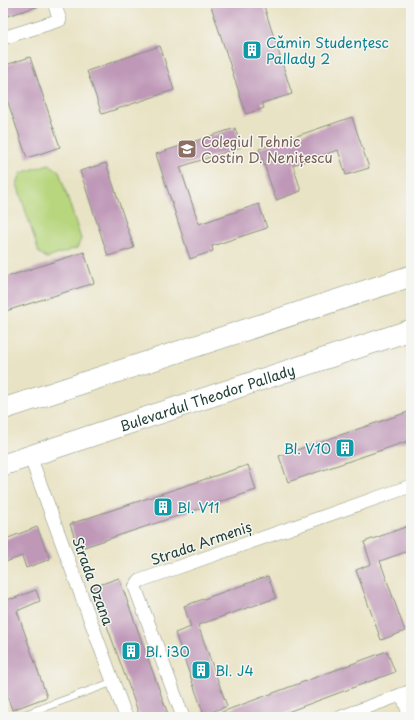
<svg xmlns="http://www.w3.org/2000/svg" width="414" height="720" viewBox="0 0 414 720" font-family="'Playpen Sans',sans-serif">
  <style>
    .green { fill: #b7d67d; stroke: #6b8a58 }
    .building { fill: #bf98b8 }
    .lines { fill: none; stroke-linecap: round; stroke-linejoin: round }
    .lane-casing { stroke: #84907c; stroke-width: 8 }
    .street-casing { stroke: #84907c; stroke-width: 14 }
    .primary-casing { stroke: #84907c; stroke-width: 22 }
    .lane { stroke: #fff; stroke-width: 7 }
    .street { stroke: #fff; stroke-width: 13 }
    .primary { stroke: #fff; stroke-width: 21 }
    .labels { text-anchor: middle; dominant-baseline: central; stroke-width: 3; stroke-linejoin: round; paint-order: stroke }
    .culture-label { font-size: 14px; fill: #0d838f; stroke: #f6f6f2; text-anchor: start }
    .education-label { font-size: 14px; fill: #785e54; stroke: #f6f6f2; text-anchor: start }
    .street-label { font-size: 14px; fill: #1f3d34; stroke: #f6f6f2 }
  </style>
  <rect width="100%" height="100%" fill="#f6f6f2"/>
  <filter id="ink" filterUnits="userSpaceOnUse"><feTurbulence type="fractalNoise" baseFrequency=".025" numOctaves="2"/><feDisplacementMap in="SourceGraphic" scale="8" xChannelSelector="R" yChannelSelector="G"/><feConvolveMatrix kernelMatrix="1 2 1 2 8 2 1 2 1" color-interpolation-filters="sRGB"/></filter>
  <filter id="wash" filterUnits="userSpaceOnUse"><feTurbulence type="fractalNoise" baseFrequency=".012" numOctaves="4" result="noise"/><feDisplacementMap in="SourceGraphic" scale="16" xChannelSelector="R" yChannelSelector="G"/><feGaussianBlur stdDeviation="0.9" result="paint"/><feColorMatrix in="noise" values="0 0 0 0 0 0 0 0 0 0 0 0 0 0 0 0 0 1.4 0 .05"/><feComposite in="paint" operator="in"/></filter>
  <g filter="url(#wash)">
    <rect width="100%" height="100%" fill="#e9e3c5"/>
    <path class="green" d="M 49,164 L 59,171 L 81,239 L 77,248 L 47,258 L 39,253 L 17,184 L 21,173 Z"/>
    <g id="blocks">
      <g class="building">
        <path d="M 3,3 L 39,3 L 39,6 L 7,16 Z"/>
        <path d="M 220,3 L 263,3 L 292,94 L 262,103 L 264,108 L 246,114 L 211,6 Z"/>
        <path d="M 160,46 L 174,90 L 102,114 L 87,71 Z"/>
        <path d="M 30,57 L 60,147 L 27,158 L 3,88 L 3,66 Z"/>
        <path d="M 352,117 L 369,168 L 346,175 L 338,150 L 293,165 L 301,191 L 276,200 L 259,149 Z"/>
        <path d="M 235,128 L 241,147 L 180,167 L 199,224 L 259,204 L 267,228 L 212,246 L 213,251 L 190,259 L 156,154 Z"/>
        <path d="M 106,163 L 134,248 L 108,256 L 80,171 Z"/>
        <path d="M 84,252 L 94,283 L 3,312 L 3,278 Z"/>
        <path d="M 411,411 L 411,440 L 288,482 L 279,456 Z"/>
        <path d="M 248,465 L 256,490 L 78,549 L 70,524 Z"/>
        <path d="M 411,525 L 411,550 L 380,561 L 405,631 L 381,640 L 356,570 L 371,564 L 364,542 Z"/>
        <path d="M 37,527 L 50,559 L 26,568 L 22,556 L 3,563 L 3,540 Z"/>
        <path d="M 268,576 L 276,598 L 198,625 L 227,706 L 204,715 L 175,633 L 191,627 L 184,606 Z"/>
        <path d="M 119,578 L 169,717 L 140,717 L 93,587 Z"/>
        <path d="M 36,590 L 40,601 L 17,611 L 47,697 L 12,710 L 3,683 L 3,602 L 12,598 L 12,599 Z"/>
        <path d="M 387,651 L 395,672 L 274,717 L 211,717 L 211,716 Z"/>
      </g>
    </g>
  </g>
  <g filter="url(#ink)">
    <use href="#blocks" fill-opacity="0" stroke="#84907c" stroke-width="1"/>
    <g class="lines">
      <g class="lane-casing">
        <path id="lane" d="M 18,717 L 113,682"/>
      </g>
      <g class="street-casing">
        <g id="street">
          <path d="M 3,38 L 60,20 L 54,3"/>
          <path d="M 30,456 L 126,717"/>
          <path d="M 402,694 L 410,717"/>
          <path d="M 183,717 L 135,587 L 139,581 L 411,486"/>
          <path d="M 341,717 L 411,691"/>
        </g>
      </g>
      <g class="primary-casing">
        <g id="primary">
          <path d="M 3,409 L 411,276"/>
          <path id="s1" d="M 3,465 L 411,330"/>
        </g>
      </g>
      <use href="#lane" class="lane"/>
      <use href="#street" class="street"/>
      <use href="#primary" class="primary"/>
    </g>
  </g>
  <defs>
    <g id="building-square" transform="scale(1)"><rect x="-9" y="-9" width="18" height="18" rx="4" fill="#0f9aa8" stroke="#f6f6f2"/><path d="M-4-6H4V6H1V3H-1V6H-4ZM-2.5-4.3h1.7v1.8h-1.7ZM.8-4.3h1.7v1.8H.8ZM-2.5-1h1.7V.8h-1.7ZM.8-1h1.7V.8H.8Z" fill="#fff"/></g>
    <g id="school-square" transform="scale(1)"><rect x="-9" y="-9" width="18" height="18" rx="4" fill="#8d6e63" stroke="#f6f6f2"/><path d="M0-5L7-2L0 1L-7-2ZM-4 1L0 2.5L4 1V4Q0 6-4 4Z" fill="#fff"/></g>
  </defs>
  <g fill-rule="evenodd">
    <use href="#building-square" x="252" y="50"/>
    <use href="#school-square" x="187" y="149"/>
    <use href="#building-square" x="345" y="448"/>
    <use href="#building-square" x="163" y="507"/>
    <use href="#building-square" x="131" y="651"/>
    <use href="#building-square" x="201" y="670"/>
  </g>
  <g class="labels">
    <g class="culture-label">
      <text x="266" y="42">Cămin Studențesc<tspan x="266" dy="16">Pallady 2</tspan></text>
      <text x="331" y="448" text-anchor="end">Bl. V10</text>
      <text x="177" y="507">Bl. V11</text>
      <text x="145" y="651">Bl. i30</text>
      <text x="215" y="670">Bl. J4</text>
    </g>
    <g class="education-label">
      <text x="201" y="141">Colegiul Tehnic<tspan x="201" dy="16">Costin D. Nenițescu</tspan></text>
    </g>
    <g class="street-label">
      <text stroke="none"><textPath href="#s1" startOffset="215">Bulevardul Theodor Pallady</textPath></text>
      <text transform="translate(201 543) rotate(-19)">Strada Armeniș</text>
      <text transform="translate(93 581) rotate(70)">Strada Ozana</text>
    </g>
  </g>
  <rect width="414" height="720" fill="none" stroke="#f6f6f2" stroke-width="16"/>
</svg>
